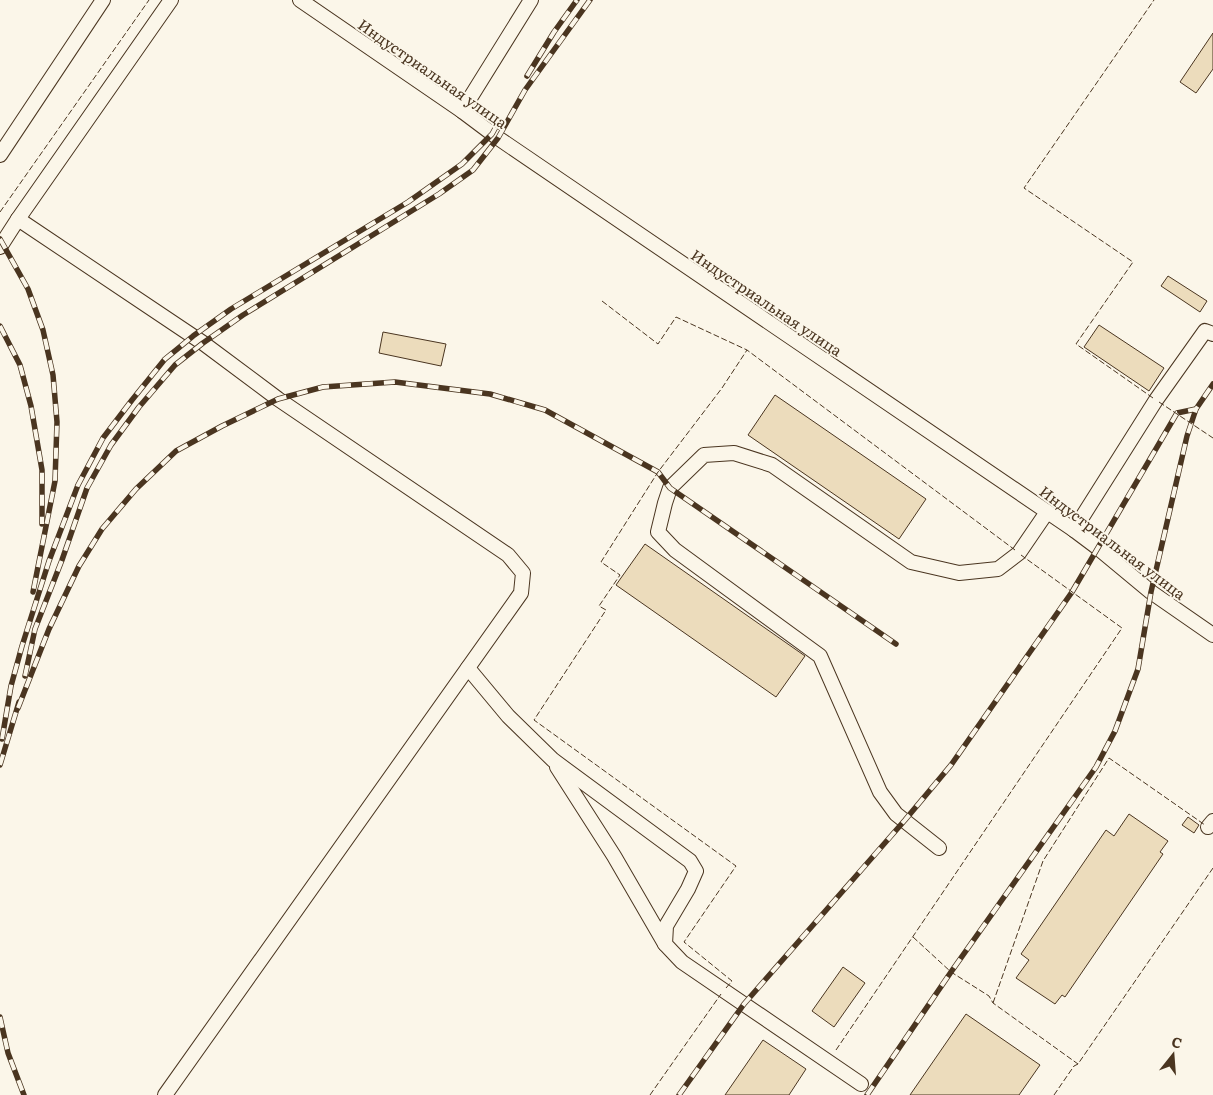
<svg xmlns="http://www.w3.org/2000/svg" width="1213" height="1095" viewBox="0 0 1213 1095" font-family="Literata,serif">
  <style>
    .building { fill: #ecdcbc; stroke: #4a3520 }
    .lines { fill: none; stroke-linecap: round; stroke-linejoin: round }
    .minor-casing { stroke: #4a3520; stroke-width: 16 }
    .minor { stroke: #fbf6e9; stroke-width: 14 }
    .rail-casing { stroke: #4a3520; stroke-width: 5.5 }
    .rail { stroke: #fbf6e9; stroke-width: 4; stroke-dasharray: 11; stroke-linecap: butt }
    .fence { stroke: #4a3520; stroke-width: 1; stroke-dasharray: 6 2.5; stroke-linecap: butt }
    .labels { text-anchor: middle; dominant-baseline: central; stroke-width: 4; stroke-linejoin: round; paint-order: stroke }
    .street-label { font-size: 15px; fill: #4a3520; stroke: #fbf6e9 }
  </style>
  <rect width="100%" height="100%" fill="#fbf6e9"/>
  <g class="building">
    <path d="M 1213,33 L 1213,69 L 1196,93 L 1180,82 Z"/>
    <path d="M 1168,276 L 1207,301 L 1200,312 L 1161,286 Z"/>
    <path d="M 1099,325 L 1164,368 L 1149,391 L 1084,347 Z"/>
    <path d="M 383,332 L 446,344 L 441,366 L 379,353 Z"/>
    <path d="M 775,395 L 926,499 L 899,539 L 748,435 Z"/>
    <path d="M 645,544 L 805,656 L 776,697 L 616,585 Z"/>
    <path d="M 1129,814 L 1168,841 L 1160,852 L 1163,854 L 1065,997 L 1062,995 L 1055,1004 L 1016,978 L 1029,960 L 1021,954 L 1106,830 L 1114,836 Z"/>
    <path d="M 1188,817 L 1199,825 L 1194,833 L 1182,825 Z"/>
    <path d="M 843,967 L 865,983 L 834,1027 L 812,1011 Z"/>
    <path d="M 966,1014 L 1040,1065 L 1019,1095 L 910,1095 Z"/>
    <path d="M 763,1040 L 806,1069 L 789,1095 L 725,1095 Z"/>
  </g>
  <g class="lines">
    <g class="minor-casing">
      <g id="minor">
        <path d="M 300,0 L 462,111 L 498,138 L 1074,530 L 1098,548 L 1151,592 L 1213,635"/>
        <path d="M 462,111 L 531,0"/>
        <path d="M 0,155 L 103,0"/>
        <path d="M 18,219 L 203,343 L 278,399 L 508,555 L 523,573 L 521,593 L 165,1095"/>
        <path d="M 0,247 L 18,219 L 171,0"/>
        <path d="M 1074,530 L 1156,400 L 1205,331 L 1213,334"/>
        <path d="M 468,668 L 508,716 L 553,760 L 690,861 L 696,871 L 688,889 L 666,926 L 665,944 L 682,962 L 861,1084"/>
        <path d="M 557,767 L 614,856 L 665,944"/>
        <path d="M 1208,827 L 1213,821"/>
        <path d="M 939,848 L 896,814 L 880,792 L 820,656 L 675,550 L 658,532 L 665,503 L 670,488 L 704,455 L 734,453 L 772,465 L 911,562 L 959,573 L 998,569 L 1019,553 L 1047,512"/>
      </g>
    </g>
    <use href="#minor" class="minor"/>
    <g class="rail-casing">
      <g id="rail">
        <path d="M 527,76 L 554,32 L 577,0"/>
        <path d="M 0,239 L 28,289 L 43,330 L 53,375 L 57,422 L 55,481 L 33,592"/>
        <path d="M 0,326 L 20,365 L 31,406 L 42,470 L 42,524"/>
        <path d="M 25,676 L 35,629 L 62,560 L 87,488 L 111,445 L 139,407 L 175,365 L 203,343 L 243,315 L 439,194 L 473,170 L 498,138 L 525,90 L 590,0"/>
        <path d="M 18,708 L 49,629 L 79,566 L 102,529 L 136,489 L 176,451 L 222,426 L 278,399 L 323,387 L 395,382 L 490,394 L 545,410 L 658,472 L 670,488 L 896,644"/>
        <path d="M 2,739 L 11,686 L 22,646 L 49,561 L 78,485 L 103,438 L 132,400 L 165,359 L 193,336 L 231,309 L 408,202 L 462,164 L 492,134 L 497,125"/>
        <path d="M 0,765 L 19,702"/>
        <path d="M 0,1017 L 8,1053 L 24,1095"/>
        <path d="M 679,1095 L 744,1004 L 905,820 L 951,765 L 1072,592 L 1177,413 L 1196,409 L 1213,384"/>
        <path d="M 867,1095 L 951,972 L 1096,767 L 1115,731 L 1138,669 L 1151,592 L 1187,436 L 1196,409"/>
      </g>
    </g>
    <use href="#rail" class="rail"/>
    <g class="fence">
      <path d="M 0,212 L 149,0"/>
      <path d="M 602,301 L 658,344 L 676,317 L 747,350 L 1015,550"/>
      <path d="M 1153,398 L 1076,344 L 1133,262 L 1024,188 L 1154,0"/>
      <path d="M 1159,402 L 1213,438"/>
      <path d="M 913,937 L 951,972 L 989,996 L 993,1003 L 1078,1064"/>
      <path d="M 726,988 L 732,981 L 684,942 L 736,866 L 534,720 L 606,610 L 599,606 L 620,575 L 601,562 L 658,472 L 722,388 L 747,350"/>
      <path d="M 993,1003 L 1043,861 L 1109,758 L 1205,825"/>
      <path d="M 836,1050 L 1122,628 L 1021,555"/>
      <path d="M 650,1095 L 721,994"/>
      <path d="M 1054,1095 L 1074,1066 L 1078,1064 L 1213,868"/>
    </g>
  </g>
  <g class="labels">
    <g class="street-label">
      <text transform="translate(433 73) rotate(35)">Индустриальная улица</text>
      <text transform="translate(767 302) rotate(34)">Индустриальная улица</text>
      <text transform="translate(1113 542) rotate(37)">Индустриальная улица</text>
    </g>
  </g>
  <g transform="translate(1173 1055) rotate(17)" stroke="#fbf6e9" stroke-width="4" paint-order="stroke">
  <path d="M0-4L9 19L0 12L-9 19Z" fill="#4a3520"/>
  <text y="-8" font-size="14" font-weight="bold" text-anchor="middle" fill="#4a3520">С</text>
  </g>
</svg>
